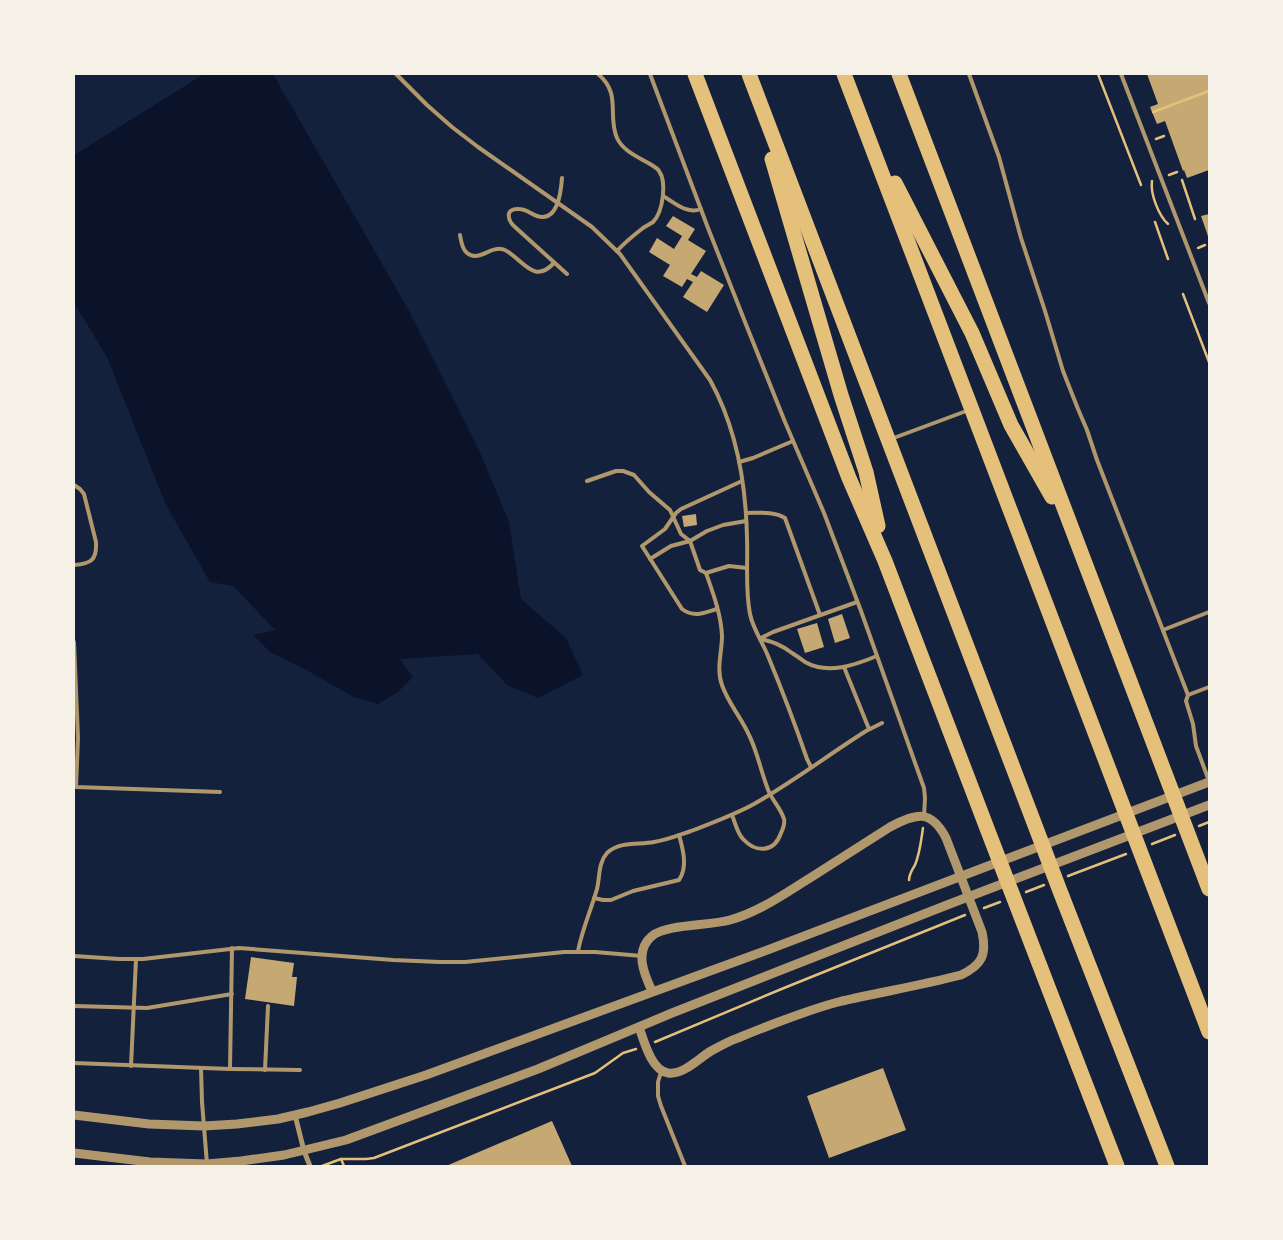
<svg xmlns="http://www.w3.org/2000/svg" width="1283" height="1240" viewBox="0 0 1283 1240" font-family="Arial,sans-serif">
  <style>
    .water { fill: #0b132b }
    .building { fill: #c6a872 }
    .lines { fill: none; stroke-linecap: round; stroke-linejoin: round }
    .path { stroke: #e5c07b; stroke-width: 2.5 }
    .service { stroke: #b1986c; stroke-width: 4 }
    .minor { stroke: #b1986c; stroke-width: 5 }
    .tertiary { stroke: #b1986c; stroke-width: 9 }
    .motorway { stroke: #e5c07b; stroke-width: 15 }
  </style>
  <rect width="100%" height="100%" fill="#14213d"/>
  <path class="water" d="M 204,74 L 273,74 L 408,309 L 479,450 L 509,522 L 521,599 L 566,638 L 583,675 L 538,698 L 507,685 L 478,654 L 400,659 L 413,677 L 398,692 L 378,704 L 354,697 L 301,667 L 270,652 L 253,635 L 275,630 L 233,586 L 210,582 L 165,503 L 107,357 L 74,303 L 74,155 Z"/>
  <g class="building">
    <path d="M 1147,74 L 1209,74 L 1209,170 L 1187,178 L 1184,170 L 1183,171 L 1165,121 L 1157,124 L 1150,107 L 1158,104 Z"/>
    <path d="M 1209,214 L 1209,239 L 1201,216 Z"/>
    <path d="M 673,216 L 695,229 L 688,240 L 706,251 L 691,274 L 697,277 L 701,271 L 724,285 L 707,312 L 683,297 L 693,282 L 687,279 L 682,287 L 663,276 L 670,265 L 649,252 L 657,238 L 674,249 L 682,236 L 666,226 Z"/>
    <path d="M 696,514 L 697,525 L 684,527 L 682,516 Z"/>
    <path d="M 842,614 L 850,638 L 835,643 L 828,619 Z"/>
    <path d="M 817,623 L 824,647 L 805,653 L 797,629 Z"/>
    <path d="M 251,957 L 294,963 L 292,977 L 297,977 L 294,1006 L 245,999 Z"/>
    <path d="M 883,1068 L 906,1130 L 829,1158 L 807,1096 Z"/>
    <path d="M 552,1121 L 572,1166 L 446,1166 Z"/>
  </g>
  <g class="lines">
    <g class="path">
      <path d="M 1098,74 L 1141,185"/>
      <path d="M 1153,112 L 1209,91"/>
      <path d="M 1156,139 L 1164,136"/>
      <path d="M 1169,175 L 1177,172"/>
      <path d="M 1182,180 L 1195,219"/>
      <path d="M 1152,181 C 1150,194 1159,216 1168,224"/>
      <path d="M 1155,222 L 1168,259"/>
      <path d="M 1198,248 L 1205,245"/>
      <path d="M 1183,294 L 1209,362"/>
      <path d="M 1199,826 L 1209,822"/>
      <path d="M 1152,844 L 1175,835"/>
      <path d="M 1068,876 L 1126,854"/>
      <path d="M 909,880 C 909,874 912,870 915,865 C 920,853 921,841 923,828"/>
      <path d="M 1026,892 L 1044,885"/>
      <path d="M 984,908 L 1000,902"/>
      <path d="M 655,1042 L 784,988 L 965,915"/>
      <path d="M 341,1159 L 344,1166"/>
      <path d="M 322,1166 L 341,1159 L 366,1159 L 374,1158 L 595,1073 L 623,1053 L 636,1049"/>
    </g>
    <g class="service">
      <path d="M 396,74 L 427,105 L 452,127 L 478,147 L 592,227 L 620,254 L 710,380 C 736,427 746,484 747,538 C 748,563 745,589 750,614 C 753,629 762,641 768,656 C 782,690 795,724 807,759 L 811,767"/>
      <path d="M 598,74 C 622,94 607,115 617,138 C 623,151 638,157 650,164 C 653,166 657,168 659,171 C 667,182 663,212 653,222 C 650,224 646,226 643,228 C 634,235 625,242 617,251"/>
      <path d="M 650,74 L 708,228 L 747,327 L 785,422 L 824,513 L 861,611 L 924,788 L 925,798 L 924,817"/>
      <path d="M 969,74 L 999,157 L 1021,238 L 1045,311 L 1063,371 L 1078,409 L 1087,430 L 1097,460 L 1188,695 L 1186,701 L 1193,724 L 1196,746 L 1209,781"/>
      <path d="M 1121,74 L 1209,303"/>
      <path d="M 562,178 C 561,191 558,223 537,216 C 531,214 526,209 519,209 C 504,208 508,221 515,227 L 567,274"/>
      <path d="M 663,196 C 674,202 687,215 701,209"/>
      <path d="M 460,235 C 461,241 462,249 467,253 C 478,262 490,247 501,249 C 505,249 508,252 511,254 C 527,266 536,282 554,263"/>
      <path d="M 891,439 L 969,410"/>
      <path d="M 739,462 L 753,458 L 793,441"/>
      <path d="M 587,481 L 616,471 L 623,471 L 634,475 L 649,492 L 670,510 L 681,534 L 690,541 L 700,570 L 706,573"/>
      <path d="M 74,485 L 80,489 L 84,494 L 96,542 C 97,560 91,564 74,565"/>
      <path d="M 746,513 C 759,513 774,511 785,518 L 820,615"/>
      <path d="M 650,559 L 671,546 L 690,541 L 707,531 L 723,525 L 746,521"/>
      <path d="M 717,609 C 704,613 694,618 682,609 L 642,546 L 665,529 L 676,513 L 681,509 L 742,481"/>
      <path d="M 1163,630 L 1209,612"/>
      <path d="M 761,638 L 773,632 L 857,602"/>
      <path d="M 760,639 C 772,641 782,645 792,653 C 797,656 801,659 805,662 C 828,675 855,665 877,656"/>
      <path d="M 74,642 L 78,738 L 76,787 L 220,792"/>
      <path d="M 844,667 L 869,729"/>
      <path d="M 1188,695 L 1209,687"/>
      <path d="M 732,815 C 735,822 737,833 743,839 C 756,853 774,853 781,833 C 783,829 785,824 784,819 C 781,809 773,801 769,792 C 761,773 758,753 749,735 C 741,717 728,703 722,685 C 716,669 722,652 722,636 C 721,614 713,593 706,573 L 729,566 L 747,568"/>
      <path d="M 594,898 L 603,900 L 611,900 L 633,891 L 679,880 C 688,867 683,849 679,835"/>
      <path d="M 578,951 C 582,930 591,910 597,889 C 600,877 598,863 607,853 C 619,841 639,845 654,842 C 667,840 679,835 691,831 C 712,823 734,815 754,804 C 793,782 828,755 866,731 L 882,723"/>
      <path d="M 74,956 L 119,959 L 143,959 L 239,948 L 393,960 L 440,962 L 465,962 L 564,952 L 595,952 L 642,956"/>
      <path d="M 74,1006 L 147,1008 L 232,994"/>
      <path d="M 74,1063 L 230,1069 L 232,948"/>
      <path d="M 131,1066 L 136,959"/>
      <path d="M 201,1068 L 202,1102 L 207,1164"/>
      <path d="M 230,1069 L 300,1070"/>
      <path d="M 265,1070 L 268,1006"/>
      <path d="M 661,1072 L 658,1082 L 658,1096 L 661,1106 L 685,1166"/>
    </g>
    <path class="minor" d="M 295,1115 L 304,1151 L 310,1166"/>
    <g class="tertiary">
      <path d="M 639,1027 C 644,1041 651,1070 668,1073 C 684,1075 699,1058 711,1051 C 720,1046 729,1041 738,1038 C 772,1024 807,1010 842,1001 C 882,992 922,985 961,975 C 982,965 987,955 982,932 L 946,838 C 931,809 916,813 890,827 C 863,844 837,861 810,878 C 784,894 759,912 730,920 C 709,926 667,924 652,936 C 634,951 644,974 652,991"/>
      <path d="M 74,1115 L 149,1124 L 204,1126 L 237,1124 L 278,1119 L 308,1112 L 340,1103 L 426,1075 L 762,952 L 1209,782"/>
      <path d="M 74,1153 L 150,1162 L 207,1164 L 241,1161 L 284,1155 L 346,1140 L 538,1069 L 672,1013 L 947,905 L 1209,805"/>
    </g>
    <g class="motorway">
      <path d="M 695,74 L 849,478 L 885,561 L 988,831 L 1117,1166"/>
      <path d="M 749,74 L 1060,891 L 1167,1166"/>
      <path d="M 844,74 L 1209,1032"/>
      <path d="M 899,74 L 1209,889"/>
      <path d="M 772,159 L 841,395 L 866,472 L 878,526"/>
      <path d="M 895,183 L 972,333 L 1011,425 L 1052,497"/>
    </g>
  </g>
  <rect width="1283" height="1240" fill="none" stroke="#f6f1e7" stroke-width="150"/>
</svg>
